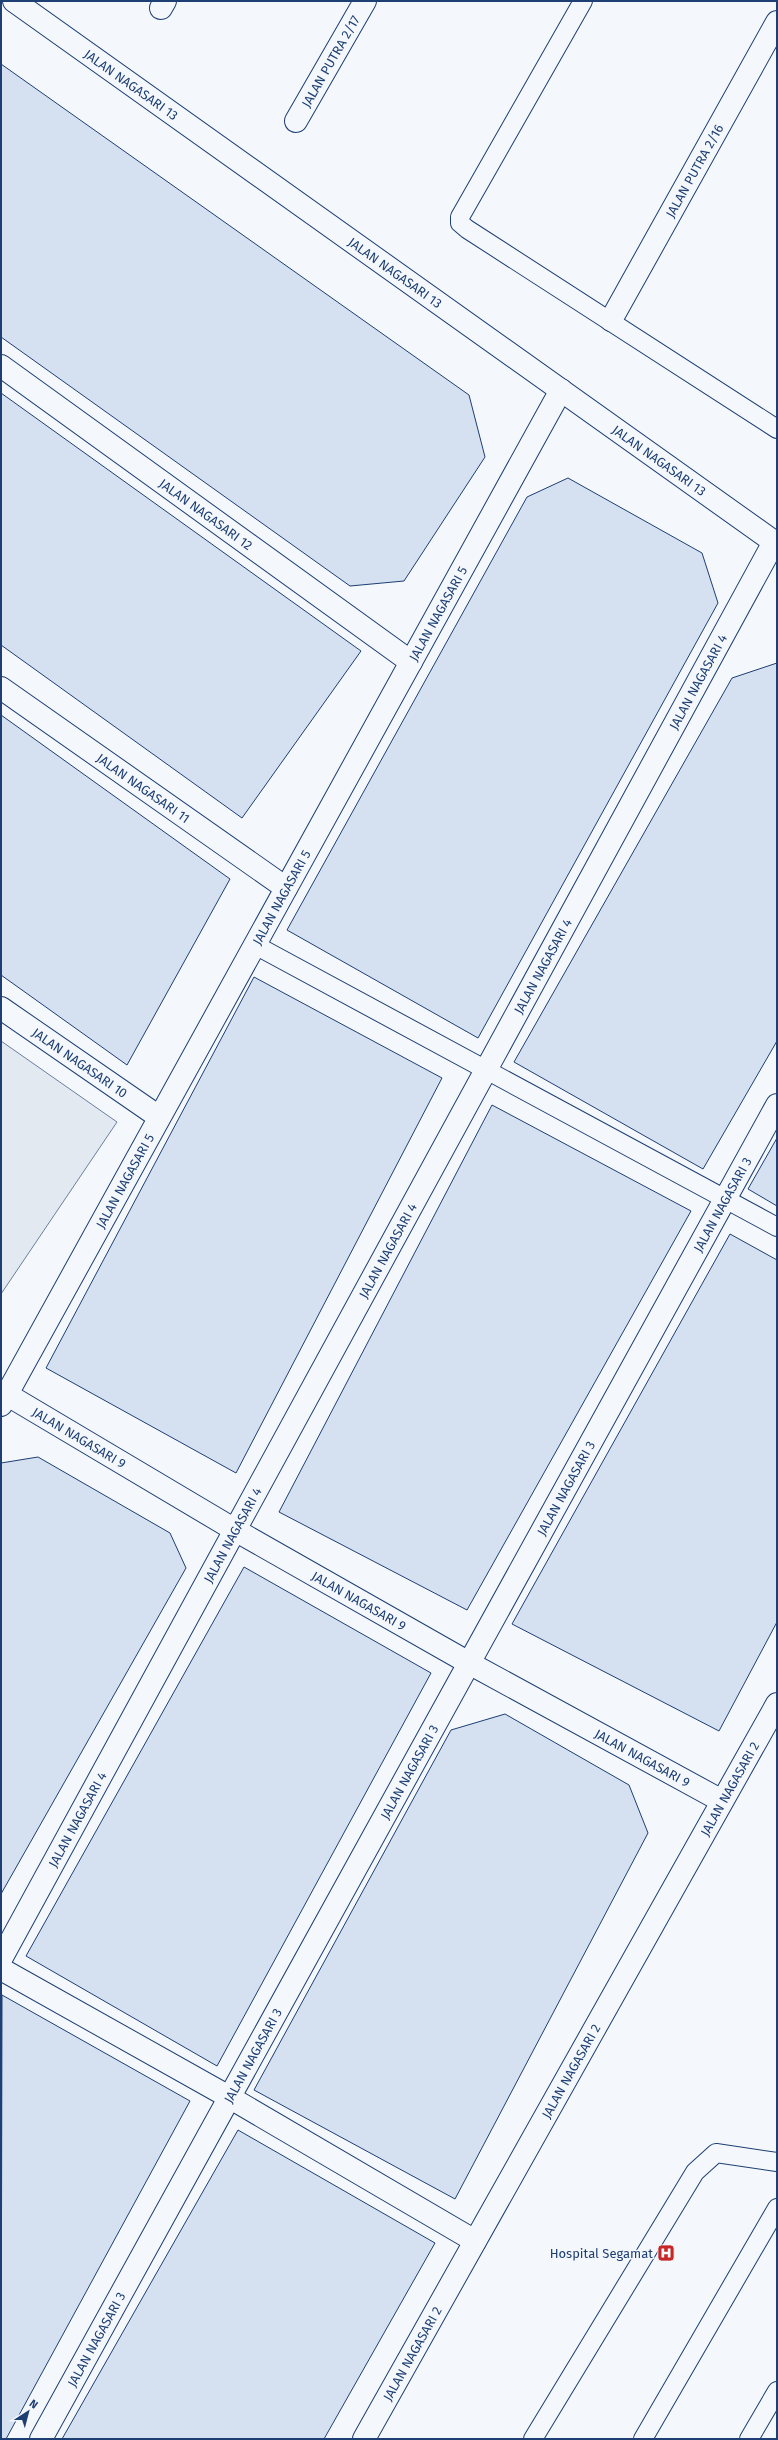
<svg xmlns="http://www.w3.org/2000/svg" width="778" height="2440" viewBox="0 0 778 2440" font-family="'Fira Sans',sans-serif">
  <style>
    .green { fill: #e3e9f0; stroke: #687fa3 }
    .building { fill: #d5e0f0; stroke: #1d3f73 }
    .lines { fill: none; stroke-linecap: round; stroke-linejoin: round }
    .lane-casing { stroke: #1d3f73; stroke-width: 20 }
    .street-casing { stroke: #1d3f73; stroke-width: 24 }
    .lane { stroke: #f4f7fb; stroke-width: 18 }
    .street { stroke: #f4f7fb; stroke-width: 22 }
    .labels { text-anchor: middle; dominant-baseline: central; stroke-width: 3; stroke-linejoin: round; paint-order: stroke }
    .street-label { font-size: 13px; fill: #1d3f73; stroke: #f4f7fb }
    .poi-label { font-size: 13px; fill: #1d3f73; stroke: #f4f7fb; text-anchor: end }
  </style>
  <rect width="100%" height="100%" fill="#f4f7fb"/>
  <path class="green" d="M 1,1041 L 117,1122 L 1,1294 Z"/>
  <g class="building">
    <path d="M 1,64 L 469,395 L 485,457 L 404,581 L 350,586 L 1,337 Z"/>
    <path d="M 1,393 L 361,651 L 242,818 L 1,645 Z"/>
    <path d="M 568,478 L 702,553 L 718,603 L 478,1038 L 287,930 L 527,497 Z"/>
    <path d="M 777,663 L 777,1041 L 703,1169 L 514,1062 L 732,678 Z"/>
    <path d="M 1,715 L 230,879 L 127,1065 L 1,975 Z"/>
    <path d="M 254,977 L 442,1078 L 236,1473 L 46,1368 Z"/>
    <path d="M 492,1105 L 691,1211 L 467,1610 L 279,1512 Z"/>
    <path d="M 777,1138 L 777,1206 L 748,1189 Z"/>
    <path d="M 730,1234 L 777,1260 L 777,1622 L 719,1731 L 512,1624 Z"/>
    <path d="M 38,1457 L 170,1533 L 186,1568 L 1,1894 L 1,1463 Z"/>
    <path d="M 244,1567 L 431,1673 L 217,2066 L 26,1956 Z"/>
    <path d="M 505,1714 L 629,1785 L 648,1833 L 455,2199 L 254,2090 L 451,1730 Z"/>
    <path d="M 2,1995 L 190,2101 L 6,2439 L 1,2439 Z"/>
    <path d="M 238,2130 L 435,2243 L 324,2439 L 62,2439 Z"/>
  </g>
  <g class="lines">
    <g class="lane-casing">
      <g id="lane">
        <path d="M 583,1 L 460,217 L 460,223 L 467,229 L 777,429"/>
        <path d="M 255,945 L 777,1227"/>
        <path d="M 533,2439 L 695,2172 L 716,2153 L 777,2162"/>
        <path d="M 643,2439 L 777,2208"/>
        <path d="M 749,2439 L 777,2391"/>
      </g>
    </g>
    <g class="street-casing">
      <g id="street">
        <path id="s1" d="M 14,1 L 777,544"/>
        <path d="M 161,8 L 165,1"/>
        <path id="s2" d="M 296,121 L 365,1"/>
        <path id="s3" d="M 611,320 L 777,22"/>
        <path id="s4" d="M 1,366 L 411,662"/>
        <path id="s5" d="M 1,688 L 286,888"/>
        <path id="s6" d="M 1,1008 L 159,1117"/>
        <path id="s7" d="M 1,1391 L 235,1530 L 469,1663 L 722,1801"/>
        <path id="s8" d="M 1,1405 L 561,390"/>
        <path id="s9" d="M 1,1959 L 774,542"/>
        <path d="M 1,1969 L 229,2097 L 475,2241"/>
        <path id="s10" d="M 41,2439 L 777,1105"/>
        <path id="s11" d="M 364,2439 L 777,1704"/>
      </g>
    </g>
    <use href="#lane" class="lane"/>
    <use href="#street" class="street"/>
  </g>
  <defs>
    <g id="hospital-square" transform="scale(0.9)"><rect x="-9" y="-9" width="18" height="18" rx="4" fill="#c62828" stroke="#f4f7fb"/><path d="M-5-5h3v3.5h4V-5h3V5h-3V1.5h-4V5h-3Z" fill="#fff"/></g>
  </defs>
  <g fill-rule="evenodd">
    <use href="#hospital-square" x="666" y="2253"/>
  </g>
  <g class="labels">
    <g class="street-label">
      <text stroke="none"><textPath href="#s2" startOffset="69">JALAN PUTRA 2/17</textPath></text>
      <text stroke="none"><textPath href="#s1" startOffset="144">JALAN NAGASARI 13</textPath></text>
      <text stroke="none"><textPath href="#s3" startOffset="171">JALAN PUTRA 2/16</textPath></text>
      <text stroke="none"><textPath href="#s1" startOffset="468">JALAN NAGASARI 13</textPath></text>
      <text stroke="none"><textPath href="#s1" startOffset="792">JALAN NAGASARI 13</textPath></text>
      <text stroke="none"><textPath href="#s4" startOffset="253">JALAN NAGASARI 12</textPath></text>
      <text stroke="none"><textPath href="#s8" startOffset="904">JALAN NAGASARI 5</textPath></text>
      <text stroke="none"><textPath href="#s9" startOffset="1455">JALAN NAGASARI 4</textPath></text>
      <text stroke="none"><textPath href="#s5" startOffset="174">JALAN NAGASARI 11</textPath></text>
      <text stroke="none"><textPath href="#s8" startOffset="580">JALAN NAGASARI 5</textPath></text>
      <text stroke="none"><textPath href="#s9" startOffset="1131">JALAN NAGASARI 4</textPath></text>
      <text stroke="none"><textPath href="#s6" startOffset="96">JALAN NAGASARI 10</textPath></text>
      <text stroke="none"><textPath href="#s8" startOffset="256">JALAN NAGASARI 5</textPath></text>
      <text stroke="none"><textPath href="#s10" startOffset="1410">JALAN NAGASARI 3</textPath></text>
      <text stroke="none"><textPath href="#s9" startOffset="807">JALAN NAGASARI 4</textPath></text>
      <text stroke="none"><textPath href="#s7" startOffset="91">JALAN NAGASARI 9</textPath></text>
      <text stroke="none"><textPath href="#s10" startOffset="1086">JALAN NAGASARI 3</textPath></text>
      <text stroke="none"><textPath href="#s9" startOffset="483">JALAN NAGASARI 4</textPath></text>
      <text stroke="none"><textPath href="#s7" startOffset="415">JALAN NAGASARI 9</textPath></text>
      <text stroke="none"><textPath href="#s7" startOffset="739">JALAN NAGASARI 9</textPath></text>
      <text stroke="none"><textPath href="#s10" startOffset="762">JALAN NAGASARI 3</textPath></text>
      <text stroke="none"><textPath href="#s11" startOffset="746">JALAN NAGASARI 2</textPath></text>
      <text stroke="none"><textPath href="#s9" startOffset="159">JALAN NAGASARI 4</textPath></text>
      <text stroke="none"><textPath href="#s10" startOffset="438">JALAN NAGASARI 3</textPath></text>
      <text stroke="none"><textPath href="#s11" startOffset="422">JALAN NAGASARI 2</textPath></text>
      <text stroke="none"><textPath href="#s10" startOffset="114">JALAN NAGASARI 3</textPath></text>
      <text stroke="none"><textPath href="#s11" startOffset="98">JALAN NAGASARI 2</textPath></text>
    </g>
    <g class="poi-label">
      <text x="653" y="2253">Hospital Segamat</text>
    </g>
  </g>
  <rect width="778" height="2440" fill="none" stroke="#1d3f73" stroke-width="4"/>
  <g transform="translate(28 2412) rotate(36)" stroke="#f4f7fb" stroke-width="3" paint-order="stroke">
  <path d="M0-3L7 15L0 10L-7 15Z" fill="#1d3f73"/>
  <text y="-6" font-size="11" font-weight="bold" text-anchor="middle" fill="#1d3f73">N</text>
  </g>
</svg>
